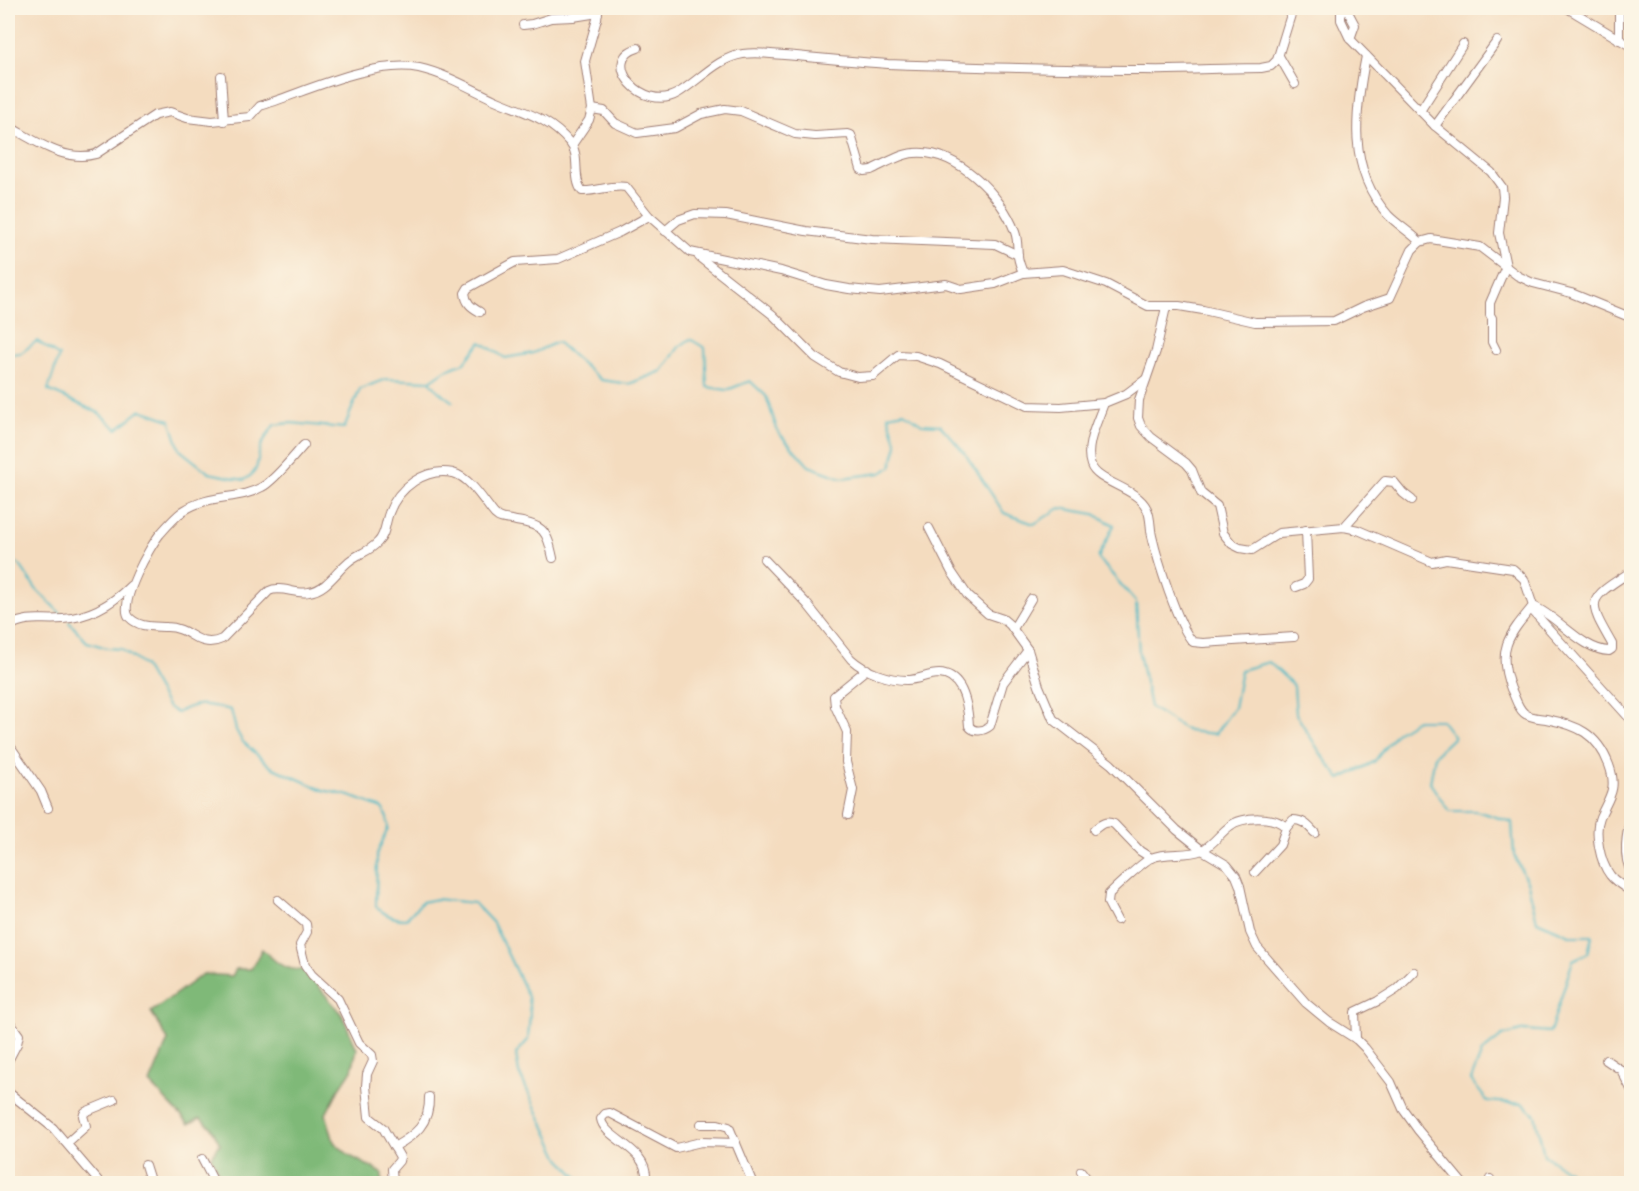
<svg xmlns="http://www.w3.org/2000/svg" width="1639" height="1191" viewBox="0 0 1639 1191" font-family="Caveat,sans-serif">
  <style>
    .forest { fill: #7fb978; stroke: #646c52; stroke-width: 1.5 }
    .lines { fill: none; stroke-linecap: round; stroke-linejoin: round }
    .stream { stroke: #4ab8c4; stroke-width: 2 }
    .minor-casing { stroke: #9f7e75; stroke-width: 10 }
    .minor { stroke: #fff; stroke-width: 8 }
  </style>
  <rect width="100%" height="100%" fill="#fcf5e5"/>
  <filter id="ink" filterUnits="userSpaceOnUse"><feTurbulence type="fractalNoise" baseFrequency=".0167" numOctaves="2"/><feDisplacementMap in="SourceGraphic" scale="12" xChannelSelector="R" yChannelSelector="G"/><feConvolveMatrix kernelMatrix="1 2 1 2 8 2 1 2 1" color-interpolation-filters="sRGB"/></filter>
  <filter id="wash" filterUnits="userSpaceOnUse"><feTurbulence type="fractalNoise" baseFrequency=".008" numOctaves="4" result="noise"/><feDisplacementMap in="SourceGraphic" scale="24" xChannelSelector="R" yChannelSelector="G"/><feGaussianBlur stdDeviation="1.35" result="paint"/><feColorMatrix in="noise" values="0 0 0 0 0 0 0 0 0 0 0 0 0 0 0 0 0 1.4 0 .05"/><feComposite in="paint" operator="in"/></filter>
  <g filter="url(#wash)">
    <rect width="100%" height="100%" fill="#f4dcbf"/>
    <path class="forest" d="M 262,949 C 278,964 283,970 305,970 L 342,1015 L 357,1049 L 352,1070 L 338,1091 L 326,1114 L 334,1142 L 350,1156 L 382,1173 L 382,1183 L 224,1183 L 211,1156 L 220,1144 L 211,1127 L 200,1118 L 189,1124 L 150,1083 L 168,1040 L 151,1012 L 203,974 L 232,976 L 236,969 L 251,969 Z"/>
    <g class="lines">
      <g class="stream">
        <path d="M 8,354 L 21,353 L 37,341 L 59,356 L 48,390 L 99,413 L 117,429 L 141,410 L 170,420 L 180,450 L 209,473 L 244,480 C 262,470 255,463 261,446 C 264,439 270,432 274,425 L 291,423 L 344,428 L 360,389 L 386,379 L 430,381 L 438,391 L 453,402"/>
        <path d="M 430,381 L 446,370 L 464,363 L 481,342 L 505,358 L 533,353 L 557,342 L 601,380 L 629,384 L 662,371 L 679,347 L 690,339 L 705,348 L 707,387 L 727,390 L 750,381 L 766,396 L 778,432 L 809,466 L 842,478 L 881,473 L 891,467 L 897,445 L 888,415 L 904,412 L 922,424 L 940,425 L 964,452 L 1004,513 L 1034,524 L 1060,508 L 1094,514 L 1114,525 L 1098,558 L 1136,602 L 1139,653 L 1150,707 L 1188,731 L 1215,734 L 1234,708 L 1241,670 L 1269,662 L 1294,686 L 1296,714 L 1321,754 L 1340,779 L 1374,762 L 1396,733 L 1417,720 L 1441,720 L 1454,737 L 1435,755 L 1430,783 L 1449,811 L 1476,811 L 1512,822 L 1514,855 L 1528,884 L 1537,921 L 1572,936 L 1592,936 L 1588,953 L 1573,960 L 1550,1032 L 1525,1030 L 1502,1036 L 1482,1052 L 1471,1080 L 1487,1101 L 1523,1104 L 1535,1115 L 1544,1155 L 1587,1184"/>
        <path d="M 8,558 L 20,565 L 36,589 L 63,616"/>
        <path d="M 69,622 L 87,642 L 107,648 L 121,649 L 144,666 L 167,706 L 177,713 C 199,700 207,705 231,710 L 236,730 L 242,741 L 271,767 L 323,790 L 350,796 L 382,808 L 387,817 L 388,828 L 377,854 L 376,906 C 384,915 393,919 406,919 L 422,902 L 436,899 L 474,903 L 493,923 L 528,997 L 530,1014 L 528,1040 L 516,1054 L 519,1073 L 560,1159 L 584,1184"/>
      </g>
    </g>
  </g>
  <g filter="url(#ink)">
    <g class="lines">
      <g class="minor-casing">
        <g id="minor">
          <path d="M 1341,8 L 1341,20 L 1350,39 L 1435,126 L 1491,172 L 1502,187 L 1503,197 L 1499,233 L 1506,266 L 1490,303 L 1490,315 L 1492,318 L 1492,342 L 1496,350"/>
          <path d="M 1346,8 L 1355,25 L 1350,39"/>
          <path d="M 1567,8 L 1632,47"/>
          <path d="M 523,25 L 532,24 L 551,18 L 573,17 L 598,13"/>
          <path d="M 1619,40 L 1619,8"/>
          <path d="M 638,48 C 598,60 643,114 678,93 C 700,80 717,58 743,54 C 756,52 771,54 784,55 C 819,58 854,62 888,64 C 973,67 1058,70 1143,70 C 1182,71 1221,68 1261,68 L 1271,66 L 1277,60 L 1293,8"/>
          <path d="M 1279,56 L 1295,84"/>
          <path d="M 1366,56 C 1355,111 1347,169 1388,215 C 1398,225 1410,232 1420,242"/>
          <path d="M 221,76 L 224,121"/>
          <path d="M 592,109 L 604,111 L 615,123 L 637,133 L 675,128 L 701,114 L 725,109 L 741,111 L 795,134 L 815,136 L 848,134 L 851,135 L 861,169 L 864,171 L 871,170 C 884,164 900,154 914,153 C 956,149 1002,195 1015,232 C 1018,240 1017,247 1018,255 C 1018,261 1021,267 1023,273"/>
          <path d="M 1420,111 L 1463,44"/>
          <path d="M 8,126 C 34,140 65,163 96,154 L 155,115 L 170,112 L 187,118 L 212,121 L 250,117 L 260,106 C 305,92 373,59 419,68 C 446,74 471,89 495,100 C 525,113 548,117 570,143 C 581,155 572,178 582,191 C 597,192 612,184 626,187 L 649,216 L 690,252 L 781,271 L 826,285 L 849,289 L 880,292 L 946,284 L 961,289 L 995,284 L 1023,273 L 1063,270 L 1106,284 L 1148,306 L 1179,306 L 1203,310 L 1255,322 L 1334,321 L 1363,307 L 1390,298 L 1412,250 L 1420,242 L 1431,239 L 1480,247 L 1518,276 L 1533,283 L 1571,293 L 1632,318"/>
          <path d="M 1435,126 L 1497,41"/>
          <path d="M 572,145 L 589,120 L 592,109 L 585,61 L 597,19 L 598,8"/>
          <path d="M 665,231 L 678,220 L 695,214 L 726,215 L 806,231 L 872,239 L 995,244 L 1018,255"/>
          <path d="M 699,257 L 773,315 L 815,357 L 839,372 L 858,377 L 873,376 L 898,355 L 916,356 L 940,364 L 1027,406 L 1061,407 L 1104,403 L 1126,394 L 1146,379"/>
          <path d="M 1166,307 L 1156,351 L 1139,400 L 1138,418 L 1141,426 L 1151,437 L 1186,463 L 1192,470 L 1201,493 L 1217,506 L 1223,533 L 1232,544 L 1240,548 L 1252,550 L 1279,533 L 1344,527 L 1358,530 L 1432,562 L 1446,559 L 1513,569 L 1524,579 L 1533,606"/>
          <path d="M 480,312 C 471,307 466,303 465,293 L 468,288 L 515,262 L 558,259 L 620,232 L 649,216"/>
          <path d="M 1104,403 C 1098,421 1084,446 1091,465 C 1097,483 1137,487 1147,509 C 1151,517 1150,528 1152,536 C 1157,558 1178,627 1193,642 L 1203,643 L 1294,637"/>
          <path d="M 304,445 C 293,457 274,481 262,487 C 237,501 211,493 183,511 C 175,517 167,526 160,534 C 150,546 118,603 129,617 C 139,628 154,626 167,627 C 191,627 198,650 222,639 L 269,591 C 281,585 296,595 309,592 C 326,590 336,572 348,562 C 358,553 368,553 378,542 C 386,534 385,523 389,513 C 398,488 425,467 453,473 C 468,477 480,495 489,507 C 492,511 493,514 498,517 C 503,520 510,519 516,521 C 544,525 547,531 553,558"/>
          <path d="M 1344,527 L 1385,481 L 1394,482 L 1403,493 L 1412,500"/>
          <path d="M 929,528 L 951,571 L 968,596 L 988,614 L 1003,619 L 1010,625 L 1028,650 L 1039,686 L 1053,719 L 1111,764 L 1177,830 L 1202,850 L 1227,865 L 1236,876 L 1240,886 L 1250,932 L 1257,947 L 1306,1003 L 1329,1022 L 1356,1039 L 1365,1048 L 1391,1082 L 1403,1109 L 1418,1130 L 1463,1184"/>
          <path d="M 764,559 L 807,604 L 851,659 C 865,672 889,680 907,680 C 918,680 928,674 939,674 C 964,675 968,707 969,726 C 974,733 984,731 990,726 L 1003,683 L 1028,650"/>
          <path d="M 1296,587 L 1304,584 L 1308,579 L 1306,530"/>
          <path d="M 1533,606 C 1508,636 1496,650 1511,689 C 1515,696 1517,707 1524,713 C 1530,718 1539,718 1546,719 C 1577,725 1597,733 1609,765 C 1618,789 1609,797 1600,817 C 1594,832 1600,862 1610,875 C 1615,882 1624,887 1632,892"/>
          <path d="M 1533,606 C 1559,617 1582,650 1609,651 L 1612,649 L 1612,644 C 1586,599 1587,600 1632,571"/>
          <path d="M 1531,609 L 1632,721"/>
          <path d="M 8,626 C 33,615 39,621 63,619 C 89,617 112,604 130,586"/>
          <path d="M 1013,629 L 1031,599"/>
          <path d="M 8,743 L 41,791 L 48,808"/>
          <path d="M 848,815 L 853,790 L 846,762 L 847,732 L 835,706 L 834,696 L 867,669"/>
          <path d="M 1632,816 C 1626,833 1622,857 1632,873"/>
          <path d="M 1286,828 L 1293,820 C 1304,820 1308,826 1315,833"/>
          <path d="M 1094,830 C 1100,825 1105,820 1114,824 L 1140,851 L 1151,858"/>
          <path d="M 278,900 L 306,924 L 307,932 L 300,945 L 305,965 L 312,975 L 338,999 L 359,1043 L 372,1055 L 373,1061 L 367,1074 L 366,1086 L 369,1117 L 383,1128 L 400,1157 L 399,1161 L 392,1169 L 393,1184"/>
          <path d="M 1117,920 L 1108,903 L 1109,894 C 1116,887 1144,861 1151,858 C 1167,851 1186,857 1202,850 C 1213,845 1220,833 1230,826 C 1241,816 1277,815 1286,828 L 1280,845 L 1255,872"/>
          <path d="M 8,1020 L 19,1035 L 17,1044 L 8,1061"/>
          <path d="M 1356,1039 L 1355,1012 L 1378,1001 L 1397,989 L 1414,972"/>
          <path d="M 1606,1060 L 1621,1070 L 1632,1091"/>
          <path d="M 8,1092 L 53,1128 L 101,1184"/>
          <path d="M 701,1124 L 718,1124 L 729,1127 L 753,1184"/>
          <path d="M 67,1143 L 86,1126 L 83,1116 L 85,1112 L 114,1100"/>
          <path d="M 394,1147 C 415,1135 430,1124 429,1097"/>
          <path d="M 202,1159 L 215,1184"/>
          <path d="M 145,1165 L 151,1184"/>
          <path d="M 1081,1171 L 1091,1184"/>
          <path d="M 642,1184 L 646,1178 C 648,1148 604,1139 601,1119 L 605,1114 L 610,1113 L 676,1148 L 701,1142 L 736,1143"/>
          <path d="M 1490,1184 L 1490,1179"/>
        </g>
      </g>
      <use href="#minor" class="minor"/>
    </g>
  </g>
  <rect width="1639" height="1191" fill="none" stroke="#fcf5e5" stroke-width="30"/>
</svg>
